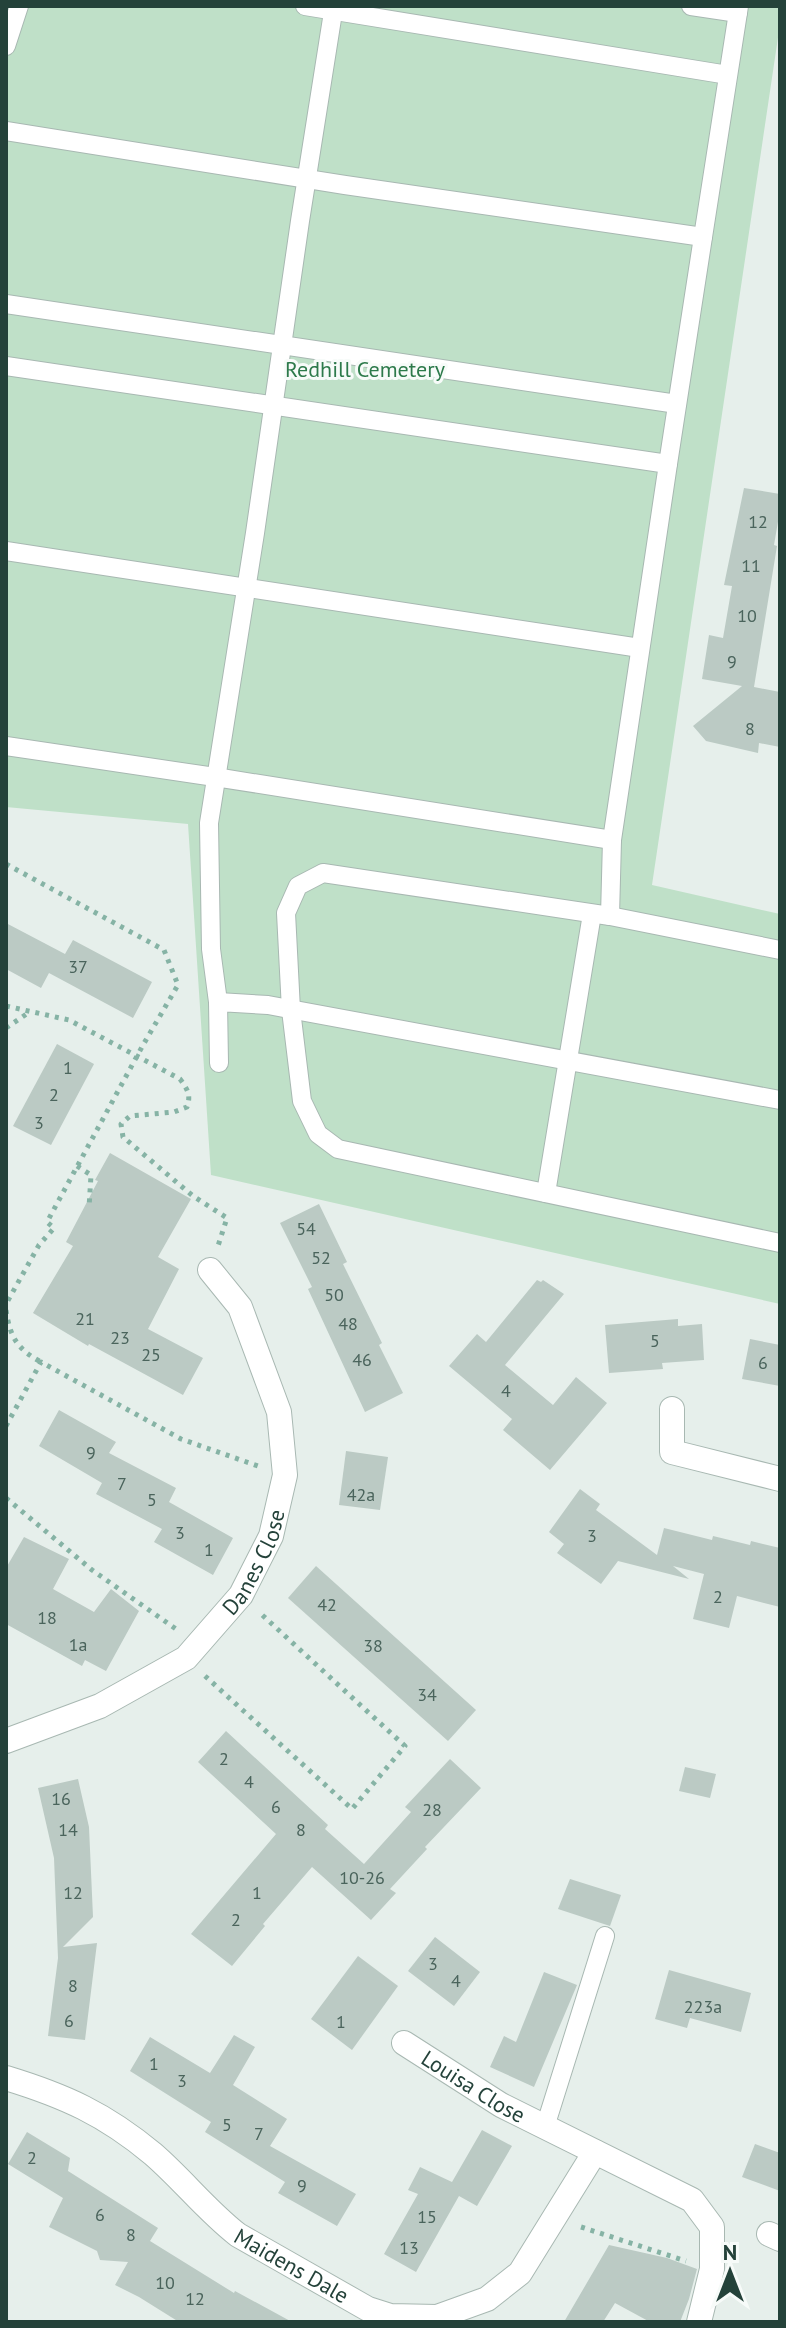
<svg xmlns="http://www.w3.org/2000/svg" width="786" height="2328" viewBox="0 0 786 2328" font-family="'PT Sans',sans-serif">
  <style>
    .green { fill: #bfe0c8 }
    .building { fill: #bbcac4 }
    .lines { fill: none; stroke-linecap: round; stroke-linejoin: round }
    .service-casing { stroke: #a8b8b2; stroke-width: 20 }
    .minor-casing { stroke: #a8b8b2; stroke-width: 26 }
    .path { stroke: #86b3a5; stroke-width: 5; stroke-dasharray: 4 6; stroke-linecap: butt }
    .service { stroke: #fff; stroke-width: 18 }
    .minor { stroke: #fff; stroke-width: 24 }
    .labels { text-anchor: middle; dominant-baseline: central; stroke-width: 6; stroke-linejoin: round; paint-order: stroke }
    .number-label { font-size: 18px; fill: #4a645c }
    .park-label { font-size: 22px; fill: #2d7a4b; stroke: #f7fbf9 }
    .street-label { font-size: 22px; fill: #24423a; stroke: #f7fbf9 }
  </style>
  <rect width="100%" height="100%" fill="#e6efeb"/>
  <path class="green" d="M 6,6 L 780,6 L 780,24 L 652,885 L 780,914 L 780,1304 L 211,1175 L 188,824 L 6,807 Z"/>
  <g class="building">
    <path d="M 744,488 L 780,494 L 780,510 L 774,545 L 777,546 L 754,687 L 780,692 L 780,747 L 759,743 L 758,753 L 706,741 L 693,726 L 742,686 L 702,679 L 709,635 L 723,638 L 732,586 L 724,585 Z"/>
    <path d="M 6,923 L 65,954 L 73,940 L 152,982 L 133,1018 L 49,973 L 41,988 L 6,969 Z"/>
    <path d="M 57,1044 L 94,1064 L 51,1145 L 13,1126 Z"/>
    <path d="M 110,1153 L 191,1199 L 158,1257 L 179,1269 L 148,1329 L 203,1358 L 183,1395 L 89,1344 L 88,1346 L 33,1313 L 73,1246 L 66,1242 L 98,1181 L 95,1180 Z"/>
    <path d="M 319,1204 L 347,1262 L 343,1264 L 382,1343 L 379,1345 L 403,1393 L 365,1412 L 308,1289 L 312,1287 L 280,1223 Z"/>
    <path d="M 537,1280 L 541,1282 L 543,1280 L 564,1294 L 505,1365 L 553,1405 L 576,1377 L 607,1403 L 550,1470 L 503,1430 L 512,1419 L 449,1366 L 477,1334 L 486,1342 Z"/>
    <path d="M 678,1319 L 678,1326 L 702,1324 L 704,1360 L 662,1363 L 663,1369 L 609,1373 L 605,1325 Z"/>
    <path d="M 750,1339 L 780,1345 L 780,1386 L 742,1379 Z"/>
    <path d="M 59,1410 L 116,1442 L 109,1453 L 176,1488 L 169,1502 L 233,1538 L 213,1575 L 154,1542 L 162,1529 L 96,1494 L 102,1483 L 39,1446 Z"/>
    <path d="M 346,1451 L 388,1457 L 380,1510 L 339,1505 Z"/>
    <path d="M 580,1489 L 600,1504 L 596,1510 L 657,1555 L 664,1528 L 712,1540 L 713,1536 L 750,1545 L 751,1541 L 780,1548 L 780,1607 L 737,1596 L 729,1628 L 693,1619 L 704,1574 L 673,1566 L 689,1579 L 618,1561 L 601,1584 L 557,1553 L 564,1544 L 549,1532 Z"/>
    <path d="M 24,1537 L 69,1559 L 53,1589 L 94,1612 L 111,1589 L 139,1611 L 106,1671 L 85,1660 L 82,1666 L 6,1624 L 6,1568 Z"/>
    <path d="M 316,1566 L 476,1710 L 448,1741 L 288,1598 Z"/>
    <path d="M 226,1731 L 328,1825 L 325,1829 L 364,1864 L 411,1812 L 405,1807 L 450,1759 L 481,1788 L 425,1847 L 427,1849 L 390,1889 L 396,1893 L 371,1920 L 312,1867 L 263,1924 L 265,1926 L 232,1966 L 191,1934 L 276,1834 L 198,1762 Z"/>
    <path d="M 685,1767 L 716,1774 L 710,1798 L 679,1791 Z"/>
    <path d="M 78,1779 L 89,1827 L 93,1917 L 63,1947 L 97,1943 L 85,2040 L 48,2036 L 58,1958 L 54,1858 L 38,1788 Z"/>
    <path d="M 570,1879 L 621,1895 L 610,1926 L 558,1909 Z"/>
    <path d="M 435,1937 L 480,1972 L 454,2006 L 408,1971 Z"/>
    <path d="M 358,1956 L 398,1986 L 352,2050 L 311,2019 Z"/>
    <path d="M 669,1970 L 751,1993 L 741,2032 L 690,2018 L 687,2028 L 655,2019 Z"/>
    <path d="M 544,1972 L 577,1985 L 534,2087 L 490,2067 L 504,2036 L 516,2042 Z"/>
    <path d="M 234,2035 L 255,2047 L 233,2085 L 287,2119 L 270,2146 L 356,2194 L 337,2226 L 278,2193 L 285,2182 L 205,2132 L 211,2122 L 130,2071 L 150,2037 L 210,2073 Z"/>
    <path d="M 482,2130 L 512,2146 L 477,2206 L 459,2196 L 416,2272 L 384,2254 L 418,2194 L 408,2190 L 420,2167 L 452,2182 Z"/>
    <path d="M 27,2132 L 70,2158 L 68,2171 L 158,2228 L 150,2241 L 234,2293 L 235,2291 L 292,2322 L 179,2322 L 139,2297 L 115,2285 L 128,2262 L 100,2260 L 97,2251 L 49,2227 L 63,2198 L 8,2164 Z"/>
    <path d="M 755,2144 L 780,2153 L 780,2191 L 742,2177 Z"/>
    <path d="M 609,2245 L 667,2258 L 697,2269 L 689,2299 L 680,2322 L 650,2322 L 615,2303 L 603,2322 L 564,2322 Z"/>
  </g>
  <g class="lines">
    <g class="service-casing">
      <g id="service">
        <path d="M 305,6 L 728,75"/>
        <path d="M 691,6 L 738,13"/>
        <path d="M 6,46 L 19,6"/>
        <path d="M 6,131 L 345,185 L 703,237 L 668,464"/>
        <path d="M 703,237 L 739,6"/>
        <path d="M 6,304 L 677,404"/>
        <path d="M 6,366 L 668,464 L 612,840 L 610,916 L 780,950"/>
        <path d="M 6,551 L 640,648"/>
        <path d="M 6,746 L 215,777 L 612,840"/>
        <path d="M 610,916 L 323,873 L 298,886 L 286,913 L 291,1010 L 302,1101 L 318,1134 L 338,1149 L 780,1243"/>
        <path d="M 218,1002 L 211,949 L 209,823 L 255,533 L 300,221 L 334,6"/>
        <path d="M 219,1063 L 218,1002 L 268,1005 L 780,1100"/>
        <path d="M 546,1193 L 592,914"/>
        <path d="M 545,2127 L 605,1936"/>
      </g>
    </g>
    <g class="minor-casing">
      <g id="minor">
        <path d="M 672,1409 L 672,1452 L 780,1479"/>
        <path id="s1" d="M 6,1741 L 100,1706 L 186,1658 L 241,1595 L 271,1536 L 285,1475 L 279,1412 L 240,1307 L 210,1270"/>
        <path id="s2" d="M 404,2043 L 501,2105 L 692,2200 L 712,2227 L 712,2269 L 699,2322"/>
        <path id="s3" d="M 6,2078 C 65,2096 105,2114 153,2154 C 183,2180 207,2211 238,2235 L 368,2309 L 390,2316 L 437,2317 L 487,2299 L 520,2273 L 595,2152"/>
        <path d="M 769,2234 L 780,2239"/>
      </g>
    </g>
    <g class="path">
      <path d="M 6,864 L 164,950 L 178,985 L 143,1045 L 47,1222 L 54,1228 L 39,1245 L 6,1304"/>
      <path d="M 6,1006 L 69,1020 L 180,1079 C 188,1090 191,1095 187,1107 L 174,1112 L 130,1116 L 121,1124 L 123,1137 L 193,1196 L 227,1218 L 218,1246"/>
      <path d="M 6,1028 L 28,1013"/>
      <path d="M 77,1166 L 91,1175 L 89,1208"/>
      <path d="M 6,1310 C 10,1337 17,1349 41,1362"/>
      <path d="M 6,1426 L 41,1362 L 181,1439 L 258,1466"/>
      <path d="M 6,1498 L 92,1570 L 176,1629"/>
      <path d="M 205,1676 L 352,1809 L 405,1746 L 260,1613"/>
      <path d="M 581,2227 L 686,2261"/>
    </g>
    <use href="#service" class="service"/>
    <use href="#minor" class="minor"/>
  </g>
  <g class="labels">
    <g class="number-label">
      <text x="758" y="521">12</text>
      <text x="751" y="565">11</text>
      <text x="747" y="615">10</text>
      <text x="732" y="661">9</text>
      <text x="750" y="728">8</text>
      <text x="78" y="966">37</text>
      <text x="68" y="1067">1</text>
      <text x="54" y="1094">2</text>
      <text x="39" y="1122">3</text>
      <text x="306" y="1228">54</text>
      <text x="321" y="1257">52</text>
      <text x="334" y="1294">50</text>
      <text x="85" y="1318">21</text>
      <text x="348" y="1323">48</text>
      <text x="120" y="1337">23</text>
      <text x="655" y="1340">5</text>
      <text x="151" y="1354">25</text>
      <text x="362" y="1359">46</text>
      <text x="763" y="1362">6</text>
      <text x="506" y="1390">4</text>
      <text x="91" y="1452">9</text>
      <text x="122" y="1483">7</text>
      <text x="361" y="1494">42a</text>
      <text x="152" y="1499">5</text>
      <text x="180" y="1532">3</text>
      <text x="592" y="1535">3</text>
      <text x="209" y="1549">1</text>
      <text x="718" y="1596">2</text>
      <text x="327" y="1604">42</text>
      <text x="47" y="1617">18</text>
      <text x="78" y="1644">1a</text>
      <text x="373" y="1645">38</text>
      <text x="427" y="1694">34</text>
      <text x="224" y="1758">2</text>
      <text x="249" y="1781">4</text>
      <text x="61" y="1798">16</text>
      <text x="276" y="1806">6</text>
      <text x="432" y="1809">28</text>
      <text x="68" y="1829">14</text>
      <text x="301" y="1829">8</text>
      <text x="362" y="1877">10-26</text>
      <text x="73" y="1892">12</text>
      <text x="257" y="1892">1</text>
      <text x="236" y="1919">2</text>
      <text x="433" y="1963">3</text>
      <text x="456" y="1980">4</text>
      <text x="73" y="1985">8</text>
      <text x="703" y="2006">223a</text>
      <text x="69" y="2020">6</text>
      <text x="341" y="2021">1</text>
      <text x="154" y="2063">1</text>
      <text x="182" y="2080">3</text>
      <text x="227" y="2124">5</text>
      <text x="259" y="2133">7</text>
      <text x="32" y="2157">2</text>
      <text x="302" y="2185">9</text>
      <text x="100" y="2214">6</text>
      <text x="427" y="2216">15</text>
      <text x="131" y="2234">8</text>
      <text x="409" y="2247">13</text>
      <text x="165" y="2282">10</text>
      <text x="195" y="2298">12</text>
    </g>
    <g class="park-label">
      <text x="365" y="369">Redhill Cemetery</text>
    </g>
    <g class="street-label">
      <text stroke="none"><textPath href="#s1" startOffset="318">Danes Close</textPath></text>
      <text stroke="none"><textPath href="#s2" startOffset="82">Louisa Close</textPath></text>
      <text stroke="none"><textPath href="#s3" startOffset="346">Maidens Dale</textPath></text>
    </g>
  </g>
  <rect width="786" height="2328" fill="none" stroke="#24423a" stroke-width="16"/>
  <g transform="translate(730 2272)" stroke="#f7fbf9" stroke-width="6" paint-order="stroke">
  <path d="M0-6L14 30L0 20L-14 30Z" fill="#24423a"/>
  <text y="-12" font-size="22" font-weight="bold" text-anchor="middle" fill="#24423a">N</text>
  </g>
</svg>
